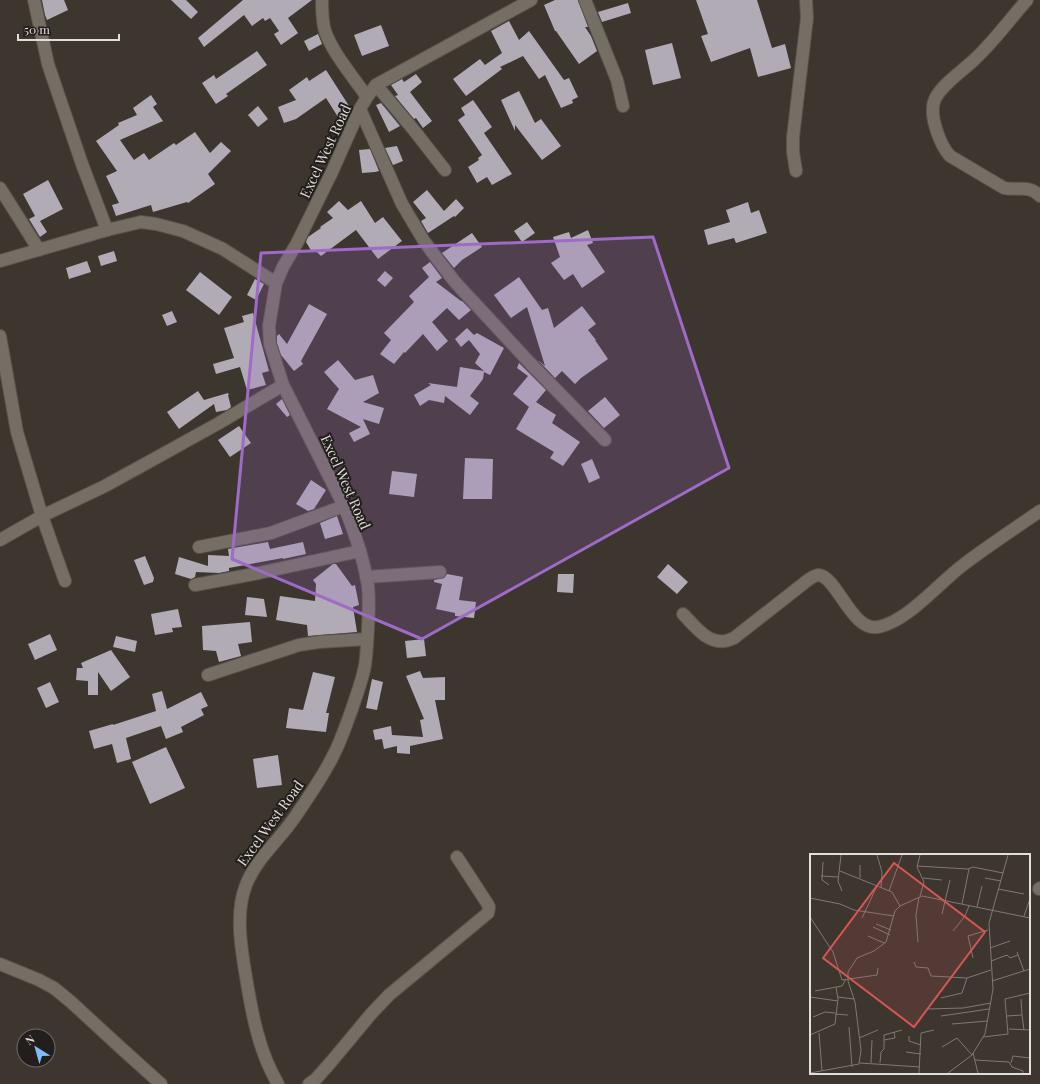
<svg xmlns="http://www.w3.org/2000/svg" width="1040" height="1084" viewBox="0 0 1040 1084" font-family="'Playfair Display',serif">
  <style>
    .building { fill: #b0abb5 }
    .lines { fill: none; stroke-linecap: round; stroke-linejoin: round }
    .minor-casing { stroke: #59534d; stroke-width: 14 }
    .minor { stroke: #756e65; stroke-width: 12 }
    .marked { fill: #9f6ac8; fill-opacity: 0.2; stroke: #9f6ac8; stroke-width: 3; stroke-linejoin: round }
    .labels { text-anchor: middle; dominant-baseline: central; stroke-width: 4; stroke-linejoin: round; paint-order: stroke }
    .street-label { font-size: 14px; fill: #e2ddd9; stroke: #211e1b }
    .inset-road { fill: none; stroke: #7f7973; stroke-width: 1 }
    .view { fill: #d95554; fill-opacity: 0.15; stroke: #d95554; stroke-width: 2 }
    .inset-edge { fill: none; stroke: #e2ddd9; stroke-width: 2 }
  </style>
  <rect width="100%" height="100%" fill="#3d362f"/>
  <g class="building">
    <path d="M 42,0 L 64,0 L 68,10 L 47,20 L 45,15 Z"/>
    <path d="M 171,0 L 186,0 L 198,12 L 191,19 Z"/>
    <path d="M 243,0 L 312,0 L 288,18 L 298,33 L 281,45 L 274,34 L 279,31 L 270,18 L 265,21 L 263,18 L 252,26 L 244,15 L 204,47 L 198,38 Z"/>
    <path d="M 555,0 L 578,0 L 588,27 L 585,27 L 591,36 L 597,51 L 579,64 L 556,31 L 555,31 L 544,5 Z"/>
    <path d="M 696,0 L 757,0 L 772,48 L 785,44 L 791,68 L 758,77 L 750,48 L 711,62 L 701,36 L 708,34 Z"/>
    <path d="M 628,3 L 631,13 L 602,22 L 598,12 Z"/>
    <path d="M 509,21 L 519,40 L 529,31 L 564,80 L 569,78 L 578,97 L 572,100 L 573,103 L 561,108 L 545,75 L 539,79 L 523,56 L 500,67 L 502,69 L 466,96 L 453,79 L 480,59 L 485,65 L 502,53 L 491,31 Z"/>
    <path d="M 381,25 L 389,46 L 362,56 L 354,35 Z"/>
    <path d="M 318,34 L 322,44 L 309,51 L 304,41 Z"/>
    <path d="M 672,43 L 681,78 L 653,85 L 645,50 Z"/>
    <path d="M 257,51 L 267,65 L 226,94 L 228,96 L 216,104 L 202,83 L 214,75 L 216,79 Z"/>
    <path d="M 326,70 L 351,109 L 338,117 L 326,98 L 296,119 L 284,123 L 278,107 L 296,100 L 289,90 L 307,77 L 309,81 Z"/>
    <path d="M 416,74 L 422,82 L 410,92 L 432,121 L 423,128 L 416,118 L 414,119 L 395,96 L 398,95 L 391,85 L 402,79 L 404,82 Z"/>
    <path d="M 519,91 L 535,123 L 541,119 L 561,146 L 542,160 L 515,125 L 515,131 L 501,100 Z"/>
    <path d="M 151,95 L 157,104 L 153,107 L 163,121 L 120,140 L 134,160 L 144,153 L 149,160 L 174,143 L 176,145 L 195,132 L 210,153 L 221,142 L 231,151 L 208,174 L 215,184 L 188,203 L 187,202 L 153,212 L 151,205 L 116,216 L 112,205 L 119,203 L 106,176 L 117,171 L 96,141 L 119,125 L 118,123 L 137,115 L 133,108 Z"/>
    <path d="M 473,100 L 492,127 L 484,133 L 512,174 L 492,185 L 487,177 L 477,183 L 468,167 L 479,160 L 478,158 L 482,155 L 458,120 L 465,115 L 461,108 Z"/>
    <path d="M 381,103 L 400,126 L 389,132 L 376,105 Z"/>
    <path d="M 258,106 L 268,119 L 258,127 L 248,115 Z"/>
    <path d="M 397,146 L 403,161 L 393,165 L 385,148 Z"/>
    <path d="M 370,149 L 379,171 L 375,172 L 362,173 L 359,150 Z"/>
    <path d="M 48,180 L 63,209 L 40,221 L 47,232 L 40,237 L 29,219 L 35,216 L 23,194 Z"/>
    <path d="M 427,190 L 444,211 L 456,199 L 464,208 L 455,217 L 454,216 L 428,233 L 421,221 L 426,218 L 413,202 Z"/>
    <path d="M 339,201 L 348,210 L 361,201 L 375,223 L 383,217 L 402,241 L 378,259 L 356,230 L 321,256 L 315,250 L 312,252 L 306,242 L 308,237 L 321,228 L 320,227 L 333,218 L 327,212 Z"/>
    <path d="M 748,202 L 751,213 L 759,210 L 767,233 L 736,243 L 734,238 L 708,245 L 704,230 L 730,222 L 726,210 Z"/>
    <path d="M 527,222 L 535,233 L 522,242 L 514,231 Z"/>
    <path d="M 588,230 L 593,243 L 587,245 L 605,272 L 582,288 L 573,274 L 564,280 L 551,263 L 560,257 L 553,237 L 569,232 L 571,238 Z"/>
    <path d="M 472,233 L 482,247 L 462,260 L 454,268 L 442,253 Z"/>
    <path d="M 114,251 L 117,261 L 101,266 L 98,256 Z"/>
    <path d="M 87,261 L 91,272 L 69,279 L 66,268 Z"/>
    <path d="M 430,262 L 442,278 L 436,282 L 461,301 L 462,301 L 471,310 L 459,320 L 447,308 L 432,322 L 448,341 L 437,351 L 423,334 L 405,353 L 404,352 L 394,364 L 380,354 L 391,340 L 384,333 L 414,302 L 409,296 L 429,277 L 422,268 Z"/>
    <path d="M 385,271 L 393,278 L 385,287 L 377,280 Z"/>
    <path d="M 200,272 L 232,297 L 219,315 L 186,290 Z"/>
    <path d="M 519,277 L 542,310 L 548,308 L 554,328 L 582,306 L 596,324 L 588,330 L 596,340 L 595,340 L 608,359 L 581,378 L 575,384 L 562,371 L 555,378 L 538,360 L 545,366 L 527,307 L 511,318 L 494,295 Z"/>
    <path d="M 255,279 L 264,284 L 256,300 L 247,295 Z"/>
    <path d="M 309,304 L 327,314 L 301,361 L 303,364 L 294,371 L 281,355 L 277,343 L 277,336 L 279,334 L 287,344 Z"/>
    <path d="M 172,311 L 177,322 L 167,326 L 162,315 Z"/>
    <path d="M 253,313 L 269,371 L 262,373 L 266,385 L 247,390 L 240,367 L 216,374 L 213,364 L 234,358 L 224,328 L 244,322 L 242,316 Z"/>
    <path d="M 467,328 L 474,335 L 477,333 L 504,348 L 490,375 L 484,372 L 483,379 L 470,396 L 479,403 L 470,415 L 445,396 L 444,403 L 429,400 L 420,406 L 414,395 L 431,385 L 428,383 L 457,387 L 460,367 L 484,371 L 475,363 L 480,354 L 469,340 L 461,347 L 455,339 Z"/>
    <path d="M 338,360 L 355,380 L 373,375 L 379,393 L 363,402 L 384,408 L 379,424 L 363,419 L 370,434 L 354,442 L 349,433 L 361,427 L 327,409 L 339,389 L 324,372 Z"/>
    <path d="M 519,363 L 546,390 L 536,402 L 556,415 L 552,423 L 580,442 L 563,466 L 550,458 L 554,452 L 516,429 L 529,407 L 513,394 L 528,376 L 517,368 Z"/>
    <path d="M 198,391 L 204,400 L 228,393 L 229,395 L 228,395 L 231,407 L 227,410 L 216,412 L 214,404 L 179,429 L 167,412 Z"/>
    <path d="M 605,397 L 620,415 L 604,428 L 588,411 Z"/>
    <path d="M 282,399 L 290,415 L 287,417 L 276,404 Z"/>
    <path d="M 239,426 L 251,443 L 230,457 L 218,440 Z"/>
    <path d="M 465,458 L 493,459 L 492,499 L 463,499 Z"/>
    <path d="M 592,459 L 600,478 L 589,483 L 581,464 Z"/>
    <path d="M 392,471 L 417,474 L 414,497 L 389,494 Z"/>
    <path d="M 311,480 L 326,490 L 314,509 L 308,511 L 296,504 Z"/>
    <path d="M 337,516 L 343,534 L 325,539 L 320,523 Z"/>
    <path d="M 268,542 L 270,549 L 303,542 L 306,554 L 283,559 L 283,558 L 229,568 L 229,571 L 219,573 L 196,572 L 195,577 L 191,579 L 175,574 L 179,557 L 208,566 L 208,555 L 229,556 L 228,549 Z"/>
    <path d="M 145,556 L 154,578 L 153,582 L 144,585 L 134,560 Z"/>
    <path d="M 333,564 L 336,564 L 352,586 L 355,585 L 359,605 L 353,607 L 357,632 L 308,636 L 307,625 L 276,620 L 280,596 L 315,601 L 316,584 L 313,580 Z"/>
    <path d="M 668,564 L 688,582 L 677,594 L 657,577 Z"/>
    <path d="M 447,574 L 463,577 L 459,600 L 476,602 L 474,618 L 455,616 L 455,613 L 436,609 L 442,584 L 434,582 L 434,580 L 444,578 Z"/>
    <path d="M 558,574 L 574,574 L 573,593 L 557,592 Z"/>
    <path d="M 247,597 L 264,599 L 267,617 L 245,615 Z"/>
    <path d="M 178,609 L 182,627 L 172,628 L 173,632 L 155,635 L 151,614 Z"/>
    <path d="M 250,622 L 252,642 L 238,644 L 241,656 L 219,662 L 216,651 L 203,650 L 202,626 Z"/>
    <path d="M 50,634 L 57,650 L 35,660 L 28,644 Z"/>
    <path d="M 116,636 L 137,641 L 135,652 L 113,647 Z"/>
    <path d="M 424,639 L 426,656 L 407,658 L 405,641 Z"/>
    <path d="M 111,650 L 130,677 L 111,691 L 98,672 L 98,695 L 88,695 L 88,681 L 76,680 L 77,668 L 83,668 L 81,663 Z"/>
    <path d="M 420,671 L 423,678 L 445,677 L 445,700 L 435,700 L 443,739 L 410,746 L 410,754 L 397,753 L 397,746 L 384,749 L 382,739 L 375,740 L 373,730 L 391,726 L 392,735 L 423,737 L 420,720 L 424,719 L 406,676 Z"/>
    <path d="M 313,672 L 335,677 L 326,713 L 329,713 L 326,732 L 286,728 L 289,708 L 303,710 Z"/>
    <path d="M 372,679 L 383,682 L 377,710 L 366,708 Z"/>
    <path d="M 50,682 L 59,702 L 46,708 L 37,688 Z"/>
    <path d="M 162,691 L 167,709 L 201,692 L 208,706 L 201,709 L 204,715 L 181,727 L 183,732 L 166,739 L 161,726 L 126,738 L 131,759 L 117,763 L 112,744 L 94,749 L 89,731 L 113,724 L 113,725 L 156,711 L 152,694 Z"/>
    <path d="M 166,747 L 185,788 L 150,804 L 132,762 Z"/>
    <path d="M 278,755 L 282,785 L 257,788 L 253,759 Z"/>
  </g>
  <g class="lines">
    <g class="minor-casing">
      <g id="minor">
        <path d="M 34,0 L 48,64 L 82,164 L 107,230"/>
        <path d="M 322,0 C 322,10 322,21 325,31 C 332,52 354,78 367,97"/>
        <path d="M 585,0 L 617,80 L 623,106"/>
        <path d="M 1027,0 C 1010,19 995,40 976,58 C 964,70 942,84 935,99 C 928,114 940,145 950,156 L 1004,188 C 1019,191 1028,184 1040,196"/>
        <path d="M 376,85 L 413,129 L 445,170"/>
        <path d="M 360,109 L 402,204 L 424,241 L 438,260 L 455,282 L 530,363 L 605,440"/>
        <path d="M 796,171 L 793,152 L 793,137 L 807,18 L 806,0"/>
        <path d="M 0,188 L 39,250"/>
        <path d="M 0,261 L 107,230 L 141,222 L 156,224 L 183,231 L 223,249 L 276,283"/>
        <path d="M 0,336 L 17,432 L 42,516 L 65,581"/>
        <path d="M 0,540 L 42,516 L 103,487 L 145,464 L 219,423 L 283,385"/>
        <path d="M 199,547 L 271,533 L 344,506"/>
        <path d="M 366,577 L 440,572"/>
        <path d="M 195,585 L 259,573 L 360,551"/>
        <path d="M 683,614 C 694,625 707,644 725,641 C 728,641 731,639 734,638 L 808,580 C 811,578 815,575 819,575 C 837,577 852,632 878,627 C 907,622 939,583 963,565 C 988,546 1014,529 1040,511"/>
        <path d="M 208,675 L 299,645 L 319,642 L 367,639"/>
        <path d="M 1039,889 L 1040,888"/>
        <path d="M 0,964 L 39,980 L 54,988 L 71,1002 L 121,1048 L 161,1084"/>
        <path d="M 278,1084 C 259,1052 252,1014 246,977 C 241,948 235,912 246,885 C 257,857 281,839 297,814 C 310,795 323,776 333,756 C 341,741 346,725 352,709 C 356,696 361,684 364,670 C 366,663 366,654 367,646 C 368,626 370,606 368,586 C 364,559 354,531 344,506 L 283,385 L 270,344 L 269,326 L 276,283 L 283,267 L 297,243 L 332,172 L 360,109 L 367,97 L 376,85 L 531,0"/>
        <path d="M 309,1084 L 316,1079 L 331,1062 L 371,1014 L 389,995 L 488,913 L 489,907 L 487,903 L 457,857"/>
      </g>
    </g>
    <use href="#minor" class="minor"/>
  </g>
  <path class="marked" d="M 653,237 L 729,468 L 422,639 L 232,559 L 261,253 Z"/>
  <g class="labels">
    <g class="street-label">
      <text transform="translate(325 151) rotate(-65)">Excel West Road</text>
      <text transform="translate(346 482) rotate(66)">Excel West Road</text>
      <text transform="translate(270 823) rotate(-54)">Excel West Road</text>
    </g>
  </g>
  <g transform="translate(810 854)">
    <rect width="220" height="220" fill="#3d362f"/>
    <path class="inset-road" d="M 31,1 L 28,27 L 32,37M 67,1 L 72,18 L 71,34M 13,8 L 12,26 L 19,31M 50,11 L 50,24M 107,12 L 158,15 L 163,13 L 193,19M 30,17 L 82,38 L 90,52M 11,22 L 28,23M 113,24 L 132,26M 175,24 L 191,27M 188,35 L 214,40M 79,37 L 92,1M 110,42 L 114,28 L 107,13 L 110,1M 0,44 L 30,50 L 44,56 L 84,62M 152,50 L 159,15M 167,53 L 172,32M 132,60 L 140,26M 214,62 L 220,45M 0,63 L 23,98 L 32,126 L 67,121 L 68,114M 52,64 L 67,32M 66,70 L 81,76M 63,73 L 80,81M 143,77 L 155,62 L 159,52M 58,82 L 74,89M 108,88 L 106,61 L 109,43M 180,94 L 200,87M 207,98 L 214,117M 163,104 L 158,82 L 178,76M 181,107 L 197,101 L 200,104 L 208,101M 104,108 L 106,113 L 118,114 L 121,122 L 157,124M 182,127 L 220,115M 5,137 L 32,132 L 36,125M 0,143 L 28,147M 28,143 L 44,145M 131,144 L 152,139 L 157,124 L 181,116M 211,145 L 212,161M 117,155 L 153,154 L 181,149M 25,160 L 38,161M 131,162 L 179,155M 197,162 L 212,161 L 214,176M 3,163 L 15,158 L 25,159M 142,170 L 177,167M 39,173 L 42,213M 199,175 L 220,176M 9,179 L 12,217M 0,181 L 25,170 L 28,145 L 26,133M 99,182 L 99,187 L 111,191M 173,183 L 198,180 L 195,145 L 220,139M 49,184 L 68,176M 74,186 L 85,184 L 84,178M 132,193 L 147,184 L 162,201M 220,193 L 220,176M 96,198 L 111,200M 163,199 L 168,219M 165,206 L 199,208 L 202,213 L 213,217 L 213,219M 50,209 L 110,213M 61,209 L 62,186M 70,209 L 71,198 L 74,195 L 74,181 L 92,176M 201,209 L 203,202 L 220,204M 0,219 L 49,210 L 51,196 L 45,148 L 38,127 L 38,118 L 47,104 L 64,97 L 76,88 L 85,57 L 90,52 L 112,42 L 220,64M 109,219 L 111,179 L 124,176M 138,219 L 162,201 L 175,180 L 183,135 L 179,69 L 198,1"/>
    <path class="view" d="M 84,9 L 175,78 L 104,173 L 13,104 Z"/>
    <rect width="220" height="220" class="inset-edge"/>
  </g>
  <g transform="translate(36 1048) rotate(323)"><circle r="19" fill="#211e1b" stroke="#6e6a67"/>
  <path d="M0-3L7 15L0 10L-7 15Z" fill="#7fbdfa"/>
  <text y="-6" font-size="11" font-weight="bold" text-anchor="middle" fill="#e2ddd9">N</text>
  </g>
  <path d="M18 34v6h101v-6" fill="none" stroke="#e2ddd9" stroke-width="2"/>
  <text x="24" y="34" font-size="12" fill="#e2ddd9" stroke="#211e1b" stroke-width="3" paint-order="stroke">50 m</text>
</svg>
